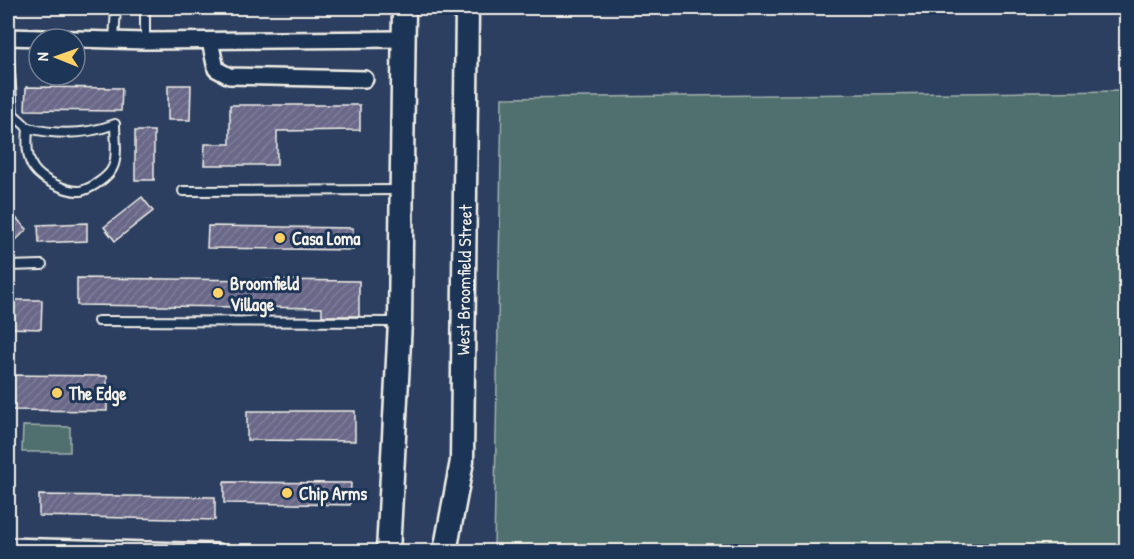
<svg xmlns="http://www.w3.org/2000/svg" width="1134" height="559" viewBox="0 0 1134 559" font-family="'Patrick Hand',sans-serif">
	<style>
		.green { fill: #506f6e; stroke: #a2b0ab; stroke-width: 1.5 }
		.building { fill: url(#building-hatch); stroke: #f4f1e8; stroke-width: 1.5 }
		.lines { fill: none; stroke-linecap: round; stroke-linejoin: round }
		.service-casing { stroke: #f4f1e8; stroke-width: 12 }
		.minor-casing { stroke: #f4f1e8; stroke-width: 20 }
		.secondary-casing { stroke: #f4f1e8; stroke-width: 27 }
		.service { stroke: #1d3557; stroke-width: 8 }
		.minor { stroke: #1d3557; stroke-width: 15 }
		.secondary { stroke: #1d3557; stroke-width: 22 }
		.poi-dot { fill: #ffd166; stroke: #1d3557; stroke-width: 2 }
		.labels { text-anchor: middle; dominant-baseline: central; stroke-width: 6; stroke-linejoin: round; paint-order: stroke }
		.poi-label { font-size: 18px; font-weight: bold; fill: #f4f1e8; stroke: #1d3557; text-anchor: start }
		.street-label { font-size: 18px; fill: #f4f1e8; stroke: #1d3557 }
	</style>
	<defs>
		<pattern id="building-hatch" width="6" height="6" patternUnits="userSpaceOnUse" patternTransform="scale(1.5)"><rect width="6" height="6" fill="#696788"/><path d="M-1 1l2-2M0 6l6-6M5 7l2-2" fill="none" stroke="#7f7d99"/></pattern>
	</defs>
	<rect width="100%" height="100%" fill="#2c3f61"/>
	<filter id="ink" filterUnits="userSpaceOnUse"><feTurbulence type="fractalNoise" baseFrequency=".0167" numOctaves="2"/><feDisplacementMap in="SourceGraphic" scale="12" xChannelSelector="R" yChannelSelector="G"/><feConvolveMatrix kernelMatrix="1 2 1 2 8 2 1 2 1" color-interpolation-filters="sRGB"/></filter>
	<g filter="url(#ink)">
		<g class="green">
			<polygon points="1126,91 1126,551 494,551 502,98"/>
			<polygon points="23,426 70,427 70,452 22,452"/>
		</g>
		<g class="building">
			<polygon points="168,85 191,85 190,120 168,120"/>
			<polygon points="26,87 122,88 121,111 25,110"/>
			<polygon points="230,105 360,105 360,130 277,131 277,165 204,165 205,144 230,144"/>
			<rect x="135" y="131" width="19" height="49"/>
			<polygon points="142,197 153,211 115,241 104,227"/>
			<polygon points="8,210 27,229 8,248"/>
			<polygon points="87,223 87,241 39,243 38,225"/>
			<polygon points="208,226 353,228 353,250 207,248"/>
			<polygon points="77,278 359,281 359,316 322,316 322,308 77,305"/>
			<polygon points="8,300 42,300 41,329 8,328"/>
			<polygon points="8,375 107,376 107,411 8,410"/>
			<polygon points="247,411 355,411 355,441 247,440"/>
			<polygon points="224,482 351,483 350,505 224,503"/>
			<polygon points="39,495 215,497 215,520 39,516"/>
		</g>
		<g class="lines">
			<defs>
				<g id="service">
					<polyline points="145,8 145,41"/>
					<polyline points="114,40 116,8"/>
					<polyline points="8,43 13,114 28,128"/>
					<path d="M115,124C115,137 118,156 113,167C109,177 91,189 80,191C67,192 42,180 34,169C26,158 27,141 28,128C57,135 86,135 115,124Z"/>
					<polyline points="183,191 400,190"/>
					<polyline points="8,266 42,265"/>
					<polyline points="98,321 398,322"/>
				</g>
				<g id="minor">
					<polyline points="8,37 145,41 403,39"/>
					<polyline points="210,41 216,69 229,76 365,79"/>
					<polyline points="8,546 218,552"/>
				</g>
				<g id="secondary">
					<polyline points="388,552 400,322 404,8"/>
					<polyline points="445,552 462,461 467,8"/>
				</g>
			</defs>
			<use href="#service" class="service-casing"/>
			<use href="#minor" class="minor-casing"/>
			<use href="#secondary" class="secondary-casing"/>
			<use href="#service" class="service"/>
			<use href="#minor" class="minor"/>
			<use href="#secondary" class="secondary"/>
		</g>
	</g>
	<g class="poi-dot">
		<circle cx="280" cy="238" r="6"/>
		<circle cx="218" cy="293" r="6"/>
		<circle cx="57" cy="393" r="6"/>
		<circle cx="287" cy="493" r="6"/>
	</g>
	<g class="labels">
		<g class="poi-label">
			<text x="292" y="238">Casa Loma</text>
			<text x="230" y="283">Broomfield<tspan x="230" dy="21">Village</tspan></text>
			<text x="69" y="393">The Edge</text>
			<text x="299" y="493">Chip Arms</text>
		</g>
		<g class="street-label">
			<text transform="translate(464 280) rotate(-89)">West Broomfield Street</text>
		</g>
	</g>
	<rect width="1134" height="559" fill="none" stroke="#1d3557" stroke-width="30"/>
	<rect x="15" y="15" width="1104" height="529" fill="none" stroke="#f4f1e8" stroke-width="2" filter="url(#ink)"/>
	<g transform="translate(57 57) rotate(271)"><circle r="28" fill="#1d3557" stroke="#738091" stroke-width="1.5"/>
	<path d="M0-4.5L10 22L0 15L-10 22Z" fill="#ffd166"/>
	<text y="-9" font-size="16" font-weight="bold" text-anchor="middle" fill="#f4f1e8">N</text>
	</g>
</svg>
